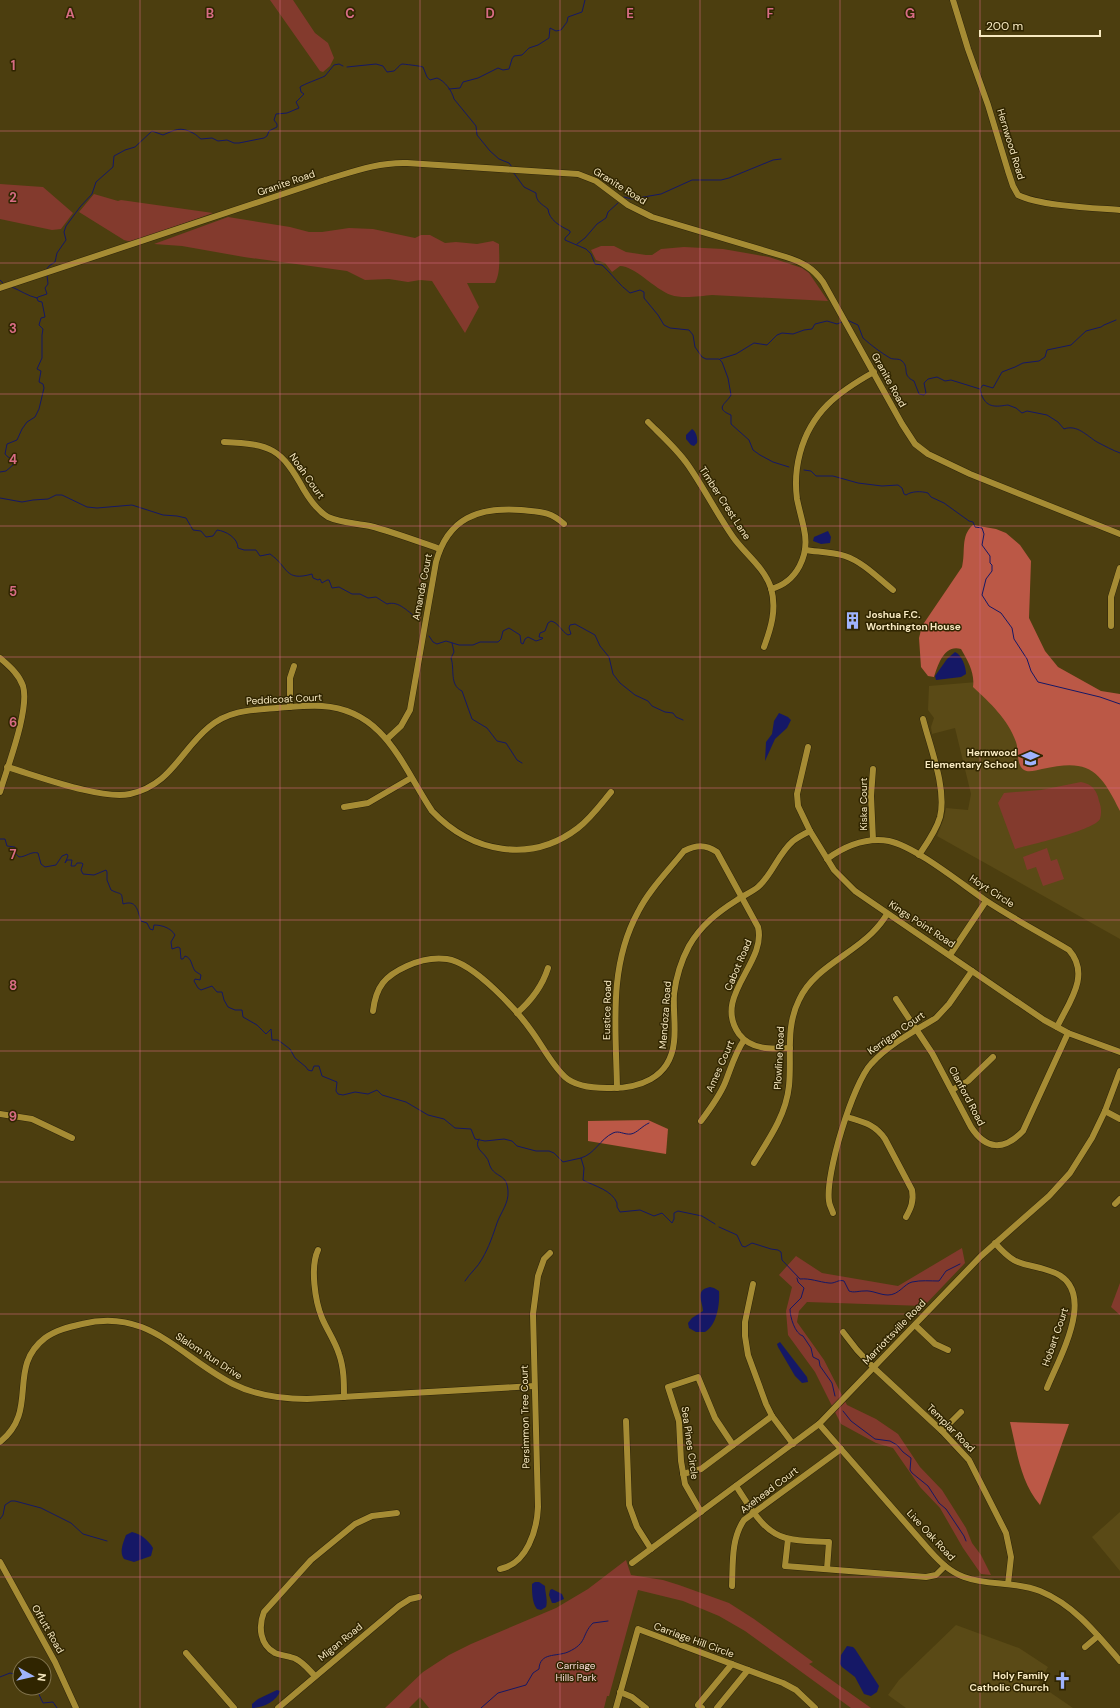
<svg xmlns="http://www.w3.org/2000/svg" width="1120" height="1708" viewBox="0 0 1120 1708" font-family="'DM Sans',sans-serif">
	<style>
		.built { fill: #5a4a16 }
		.green { fill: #833a2d }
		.forest { fill: #bb5846 }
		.water { fill: #151866 }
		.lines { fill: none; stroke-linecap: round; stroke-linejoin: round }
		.stream { stroke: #151866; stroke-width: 1 }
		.minor-casing { stroke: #2e250a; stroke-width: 7 }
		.minor { stroke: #a68c34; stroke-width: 6 }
		.grid { fill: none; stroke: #d76c84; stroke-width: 1; stroke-opacity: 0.55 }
		.labels { text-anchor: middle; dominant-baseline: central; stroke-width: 3; stroke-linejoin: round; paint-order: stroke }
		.street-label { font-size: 10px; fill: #f7e9c1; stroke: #302500 }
		.poi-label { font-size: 10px; font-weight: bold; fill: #f7e9c1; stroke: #302500; text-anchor: end }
		.park-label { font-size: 10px; fill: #f4d8d2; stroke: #302500 }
		.grid-label { font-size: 13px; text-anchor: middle; font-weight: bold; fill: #d76c84; stroke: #302500; stroke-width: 3; stroke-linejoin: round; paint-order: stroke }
	</style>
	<rect width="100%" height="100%" fill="#4c3e0f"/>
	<g class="built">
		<polygon points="977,682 1120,781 1120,939 937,836 944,818 946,808 968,810 971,794 955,728 932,734 931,727 934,718 928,710 929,686"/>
		<polygon points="1120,1512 1120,1571 1092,1537"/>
		<polygon points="956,1625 1019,1648 1048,1667 1038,1684 1073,1708 906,1708 888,1695 899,1680"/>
	</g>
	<g class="green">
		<polygon points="270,0 293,0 315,33 328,43 334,58 330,66 323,72 320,71"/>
		<polygon points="0,184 43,187 73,213 61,229 52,230 0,219"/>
		<polygon points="94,194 118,201 121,200 213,213 131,242 124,240 79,212"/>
		<path d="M228,217L290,227L309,232H322L349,228L373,229L415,238L421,235H430L445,243L456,242L477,244L493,241L499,244C499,256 501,272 495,283H467L479,307L465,333L432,281L420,280L408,282L389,279L365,280L347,271L244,257L182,246L154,244Z"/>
		<path d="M601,246H614L626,252L646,255H652L661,249L684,247L723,249L769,257L802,268L809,273L828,301L712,295C701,296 682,299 671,295C654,289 635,266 620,266L612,272L605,263L596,260L591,250Z"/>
		<path d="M1081,782C1092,784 1097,790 1099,801C1101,806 1102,813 1100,819C1095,830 1029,845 1015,849L998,803L1004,793L1041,790Z"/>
		<polygon points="1047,848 1051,861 1057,859 1064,879 1043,886 1036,867 1027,870 1023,857"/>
		<polygon points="962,1248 965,1263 924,1306 807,1302 799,1311 797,1322 824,1360 847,1405 876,1419 898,1434 920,1467 942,1490 966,1528 972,1543 981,1555 991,1575 981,1574 963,1548 940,1508 920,1487 893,1448 876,1443 841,1424 815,1372 788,1335 786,1311 792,1287 779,1275 796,1256 822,1273 898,1286"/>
		<polygon points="1120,1283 1120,1315 1111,1307"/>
		<polygon points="626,1560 631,1575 663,1580 679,1585 729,1603 754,1619 813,1662 809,1664 871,1708 851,1708 745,1631 719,1616 683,1601 638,1590 609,1696 607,1696 604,1708 429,1708 420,1697 409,1708 385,1708 423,1672 449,1655 471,1644 556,1608 588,1589"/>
	</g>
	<g class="forest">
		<path d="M973,525L996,529L1006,533L1020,545L1031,561L1029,618L1045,651L1058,667L1101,691L1120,694V811C1100,770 1089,758 1042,769C1036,770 1029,773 1024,770C1016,765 1019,750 1016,742C1008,719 990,703 973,687C975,673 968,661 961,649C944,644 938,665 934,677L928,676L921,667L919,638L922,626L962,567C966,552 960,536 973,525Z"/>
		<polygon points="648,1120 668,1129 666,1154 588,1141 588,1121"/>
		<path d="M1010,1422L1069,1424L1040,1505C1020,1481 1017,1451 1010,1422Z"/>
	</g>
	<g class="water">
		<path d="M692,429C696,431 698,439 697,443L694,446L691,445L686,439V435Z"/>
		<polygon points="828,531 831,537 830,543 821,544 813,541 814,537"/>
		<path d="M955,652C962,655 966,667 966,674L961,677L936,680L935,676L947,659Z"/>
		<polygon points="779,713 788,717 791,720 787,728 775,739 765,761 766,742 772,734 774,721"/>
		<path d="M710,1287L714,1288L719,1291C720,1304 717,1325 705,1332H696L689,1328L688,1323L692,1318L703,1311C703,1302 694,1290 710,1287Z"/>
		<polygon points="780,1342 807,1377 808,1382 802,1383 795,1376 778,1347 777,1344"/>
		<path d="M132,1532C141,1534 148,1540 153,1548L151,1556L134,1562L124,1559C119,1552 123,1543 126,1535Z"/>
		<path d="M535,1582H539L545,1586C545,1592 548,1601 546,1607L541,1610L537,1609C532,1603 532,1592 532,1584Z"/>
		<polygon points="552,1589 562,1594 564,1599 555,1603 552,1603 549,1595 550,1590"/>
		<polygon points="847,1646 853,1647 855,1649 879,1686 877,1692 871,1696 864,1694 855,1677 842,1667 840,1664 841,1655"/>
		<path d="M277,1690L280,1691C277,1701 263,1708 252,1708V1704L258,1699Z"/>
	</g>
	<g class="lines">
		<g class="stream">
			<path d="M347,67L376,64L383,66L387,72L394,71C397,69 399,65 402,64C403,64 421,66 423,67L427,77L430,80L437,78C445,81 452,91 454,99L472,121L476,126L477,135L490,151L499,159L509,163L512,167"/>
			<polyline points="449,89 460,88 463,82 478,78 498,68 503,70 509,69 512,59 514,56 522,55 529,48 538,45 549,38 550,28 556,31 561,30 567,22 568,17 582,12 585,0"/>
			<path d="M513,172L524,187L536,193C536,202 542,204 548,209C549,220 560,226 570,231V233L565,238V240L586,249L591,254L595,264L602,265C612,274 619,285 630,293L640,290L644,292V298L658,315L664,325L670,328L689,330L693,335L695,347L702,357L706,359H719L722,362L728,378L731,395C726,404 714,408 731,415V424L749,440L753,450L760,455L773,462L789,467"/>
			<polyline points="624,197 632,199 661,194 692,180 721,180 729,178 773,160 781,159"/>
			<polyline points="577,244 585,238 597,224 606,218 608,212 618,203"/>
			<path d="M46,270L49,266L55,262L57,253L66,240L64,232L66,226L80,207L92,194L96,182L113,167L114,156L125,150L135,147L152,131L163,135C175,130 180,126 193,133C197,135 198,137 201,139L212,138L218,141L227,140L234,143H239L264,138L267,136L269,131L277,127V124L274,120L276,114L287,113L299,108L296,102L304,94L301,92L300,87C304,84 319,79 325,76L334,65L339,64L343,66"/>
			<polyline points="0,280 3,283"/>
			<polyline points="37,298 38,297 47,294 45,288 48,284 47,275"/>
			<path d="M847,320L858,325L863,338C872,346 880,352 890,358C894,360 899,358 902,361C910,368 901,375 914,381L919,394L924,395L926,393L924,383L928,379L937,377L945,381L951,380L980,389C981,392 981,395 983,398C989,409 999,406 1008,405L1016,408L1022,413L1027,411L1047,415L1058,422L1064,429C1077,424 1087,436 1097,442C1105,446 1112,450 1120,453"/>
			<polyline points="720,359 736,354 754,343 767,345 777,335 782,333 793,334 804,330 812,329 815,324 827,321 837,324 842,322"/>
			<polyline points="980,389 983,385 993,388 1002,372 1015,367 1023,363 1039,361 1045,357 1047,350 1071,345 1086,331 1101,327 1104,325 1116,320"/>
			<path d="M804,470L811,471L816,476H833L858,483L882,486L898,485L902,488L904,494L906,495C912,491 921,491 928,493L931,497L944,503L969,521L973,522L975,527L982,528L984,534L982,545L990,556V563L992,565V571L986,579L982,595L989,606L1001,613L1012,628L1014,639L1027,659L1031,671L1038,682L1100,697L1120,704"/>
			<path d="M0,472L6,471L13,465V460L8,457L5,454L7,444L17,440L22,429L27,422L35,417L39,409L44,388L43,384L39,382L41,371L37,369L42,358V335L43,329L39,325L41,318L45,317L42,302L38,301L37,298C28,296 21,291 12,287"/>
			<path d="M0,498L22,502L33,500L48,499L56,495H62L87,507L97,508L132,505L163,515L177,516L186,518L193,530L201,531L206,537L213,536L217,530C226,531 238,538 238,548L244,550H256L260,556L270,554C289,567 284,582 312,574L313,578L318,580L320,579L322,583L327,580H329L332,588L339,587L352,594H360L368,598L376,597L387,604C399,600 409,613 418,619"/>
			<path d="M429,636L433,642L437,644L446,641L459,645H473L480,642H498L501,639L503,631L509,628L520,635L521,643L523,644L525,639L528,637L536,641L542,639L543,638L539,637L540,633L545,631L548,623L551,621C559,623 561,631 568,635L571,634L569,628L570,625L575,624L595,635L600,646L609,657L613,674L620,683L635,695L648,701L652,706L665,712L673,713L676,717L683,720"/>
			<path d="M452,643L454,652L451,658C455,669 449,685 462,691L472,719L487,728L497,741L506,743L517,760L522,763"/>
			<path d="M0,839H5L7,846L15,847V853L19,857C26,857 31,851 38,853L41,864L45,867L56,865L62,856L67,854L68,856L65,863L67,860H72L71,866H75L77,863H82L83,864L81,870L83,874L94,875L106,870L107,872V880L111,890C123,896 121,890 123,904C136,900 137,908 141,921L147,923L150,929L153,930L154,925C162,925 171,928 175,935L171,942L172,949L178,947L180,948L181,959H183L185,956C192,958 191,965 195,971L201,975L200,980L195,979L194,981L198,988L201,990L212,986L217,992H222L224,1000L228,1007L235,1010H242L243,1017L257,1025L266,1034L271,1029L272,1040H278L290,1049L295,1058L306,1067L308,1070L312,1071L314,1066H319L322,1076L337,1082L336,1091L338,1094L343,1095L355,1092L368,1094L377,1090L382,1095L406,1102L428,1115L444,1119L455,1128L471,1129L475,1139L485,1141L504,1139L512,1141L517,1146L536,1151H549L554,1153L563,1162L581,1158L584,1168L583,1180C594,1186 612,1190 617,1203V1207L620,1212L640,1210L654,1216L662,1213L672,1223L674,1219V1213L678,1211L702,1216L715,1224"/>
			<path d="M581,1158C595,1154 600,1139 613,1133C619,1130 624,1135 631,1134C637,1133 642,1126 649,1123"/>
			<path d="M719,1227L737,1235L742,1246L745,1247L752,1243L771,1249L778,1250L781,1252L782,1260L800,1279C810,1278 819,1282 829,1283C835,1284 838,1279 844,1281L849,1291C854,1293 858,1291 864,1291C872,1290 880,1295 888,1295C899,1295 904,1284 912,1282C921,1280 930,1281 939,1281L946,1271L960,1264"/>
			<path d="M797,1278L798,1282L804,1288L801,1298L790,1309C790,1317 795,1334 803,1336L811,1348L813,1357L819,1360L820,1366L832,1383L835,1396"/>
			<path d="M465,1281C470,1273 478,1267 482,1259C489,1247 493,1235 497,1223C501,1212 509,1203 508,1191C507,1174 497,1178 491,1168C489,1165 489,1160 486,1157C482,1151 474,1148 479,1139"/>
			<polyline points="843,1411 851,1421 875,1439 890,1441 897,1445 903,1452 911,1458 910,1470 912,1473 928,1486 939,1503 946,1509 964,1536 966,1541"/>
			<polyline points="0,1519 3,1515 5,1505 11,1501 15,1501 41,1508 71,1523 83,1534 107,1541"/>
			<polyline points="0,1677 10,1673 20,1675"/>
			<polyline points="36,1688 43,1703 53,1702 57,1708"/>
			<path d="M481,1708L498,1693L526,1685L533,1673L539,1669C540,1652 556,1657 568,1652C588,1643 581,1635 593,1623L608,1621"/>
		</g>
		<defs>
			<g id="minor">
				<path d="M953,0L968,49L988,105L1008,171L1013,186L1018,195C1040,206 1094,208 1120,210"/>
				<path d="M0,288L325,180C352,172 378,162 407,163L578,174L596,181L628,205L652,217L786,257C802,262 813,268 823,282L902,424L915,444L928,454L970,474L1120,534"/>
				<path d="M648,422C662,436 677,449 688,465C704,488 717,514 733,537C745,554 764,567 771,588C777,609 771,628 764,647"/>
				<path d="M224,442C271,444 281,448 304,490C310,500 318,511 328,517C341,523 356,523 370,526C393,532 417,541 440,549"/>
				<path d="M805,550C818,552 832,552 845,556C863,562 878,578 893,590"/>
				<path d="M771,589C797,582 810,555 804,529C802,519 799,509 797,499C795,484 796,468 800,453C811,412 838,392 874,372"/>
				<polyline points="1111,626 1111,597 1120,568"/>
				<path d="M0,658C9,666 19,674 23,686C30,709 7,768 0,792"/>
				<polyline points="290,707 290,678 294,666"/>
				<path d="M387,739L401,726L410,710L436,562C448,518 478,507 521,510C540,512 550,511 564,524"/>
				<polyline points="808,747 797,794 798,806 810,831 834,870 855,891 871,902 1044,1020 1068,1033 1120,1052"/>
				<path d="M7,767C38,776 101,800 130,794C171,785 180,751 209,727C229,710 252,710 277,708C292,707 307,705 322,706C385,710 402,766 432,811C472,853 531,864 578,828C591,818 601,804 611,792"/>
				<polyline points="344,807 368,803 411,778"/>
				<polyline points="873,840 871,796 873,769"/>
				<path d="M919,855C927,843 936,831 940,817C947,789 930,747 923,719"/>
				<path d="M827,859C845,846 865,837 889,841C916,847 960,883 985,900C1012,918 1041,933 1069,950C1091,975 1069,1002 1057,1027"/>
				<polyline points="950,955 986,901"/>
				<path d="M896,999L932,1053L971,1127C986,1150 1004,1151 1023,1131L1068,1033"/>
				<path d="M373,1011C376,986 385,976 407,966C420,960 432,957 447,959C474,963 517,1010 533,1033C543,1047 552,1065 565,1077C575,1086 594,1088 607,1088C638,1089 670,1079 674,1042C676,1026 673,1010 674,994C676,978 681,961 689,946C701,925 718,912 737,900C744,895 752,892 758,887C772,875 778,854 793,841C798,837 804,834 810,831"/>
				<path d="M517,1013C532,1000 542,987 548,968"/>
				<path d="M617,1088C616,1028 608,967 638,912C649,890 668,871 684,851C696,845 705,844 717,852L758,927C767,963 712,996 739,1034C751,1050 771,1049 790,1048"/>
				<polyline points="952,1090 968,1081 993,1057"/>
				<polyline points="1105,1111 1120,1119"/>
				<polyline points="0,1114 32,1119 72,1138"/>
				<path d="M847,1117C863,1122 875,1124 885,1139L912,1190C914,1201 911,1208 906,1217"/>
				<path d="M701,1121C710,1109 719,1097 725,1083C731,1068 735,1053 744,1040"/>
				<path d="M754,1163C769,1139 786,1115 789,1086C792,1057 785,1028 799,1000C813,969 849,956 872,933C878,927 883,921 887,914"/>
				<polyline points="1115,1204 1120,1199"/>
				<path d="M833,1213C832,1209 829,1205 829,1201C825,1175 853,1083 871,1064C888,1045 914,1031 936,1018L949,1004L972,971"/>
				<path d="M995,1243C1018,1269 1021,1261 1050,1271C1101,1287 1059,1358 1047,1388"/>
				<path d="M318,1250C310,1267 315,1301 322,1318C327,1330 335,1341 339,1354C344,1368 344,1383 344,1397"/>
				<polyline points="753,1284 745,1322 745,1336 748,1355 766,1404 772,1416 793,1444"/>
				<polyline points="915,1325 935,1344 948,1350"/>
				<polyline points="843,1332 857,1350 874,1368 942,1431 969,1460 1006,1533 1011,1557 1008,1584"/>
				<polyline points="626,1421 629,1505 637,1527 651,1549"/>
				<path d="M819,1424L930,1551C940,1562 950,1572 964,1577C988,1586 1015,1581 1040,1591C1074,1605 1096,1633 1120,1661"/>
				<polyline points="942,1431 961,1412"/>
				<path d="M0,1442C40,1410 6,1368 45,1338C56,1330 69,1327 82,1324C148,1307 180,1357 233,1384C257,1396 281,1399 307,1399L534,1386"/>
				<polyline points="683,1474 701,1469 772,1416"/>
				<path d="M736,1486C749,1505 762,1532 786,1538C800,1542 815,1541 829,1542L827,1569"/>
				<polyline points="701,1512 685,1484 681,1461 679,1421 668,1387 698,1377 715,1418 733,1445"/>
				<polyline points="788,1539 785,1566 926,1577 936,1575 945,1566"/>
				<polyline points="0,1562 55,1662 76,1708"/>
				<polyline points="632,1563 819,1424 981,1256 1049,1196 1070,1173 1092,1138 1105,1111 1120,1071"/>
				<path d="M500,1569C527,1564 537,1530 538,1507L533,1314L538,1276L544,1259L550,1253"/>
				<path d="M732,1586C733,1563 731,1539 744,1520L841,1449"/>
				<polyline points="1085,1647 1098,1636"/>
				<polyline points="186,1653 234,1708"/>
				<path d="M315,1676C309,1670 304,1663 296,1659C290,1656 282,1656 275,1653C260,1645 258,1627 264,1612L311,1560L355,1524L372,1516L397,1513"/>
				<polyline points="620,1692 632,1697 646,1708"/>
				<polyline points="278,1708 399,1606 410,1599 419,1597"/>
				<polyline points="616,1708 638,1629 783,1683 796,1690 815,1708"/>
				<polyline points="702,1708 698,1705 732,1664"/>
				<polyline points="717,1708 748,1670"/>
			</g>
		</defs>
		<use href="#minor" class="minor-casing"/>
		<use href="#minor" class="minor"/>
	</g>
	<path class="grid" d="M140,0V1708M280,0V1708M420,0V1708M560,0V1708M700,0V1708M840,0V1708M980,0V1708M0,131H1120M0,263H1120M0,394H1120M0,526H1120M0,657H1120M0,788H1120M0,920H1120M0,1051H1120M0,1182H1120M0,1314H1120M0,1445H1120M0,1577H1120"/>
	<defs>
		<symbol id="building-bare" viewBox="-9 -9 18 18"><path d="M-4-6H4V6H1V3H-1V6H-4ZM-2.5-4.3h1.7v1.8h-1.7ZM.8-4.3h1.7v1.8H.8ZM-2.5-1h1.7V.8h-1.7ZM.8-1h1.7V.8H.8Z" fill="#9fb3fd" stroke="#302500" stroke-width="2.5" paint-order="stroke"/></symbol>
		<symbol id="school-bare" viewBox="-9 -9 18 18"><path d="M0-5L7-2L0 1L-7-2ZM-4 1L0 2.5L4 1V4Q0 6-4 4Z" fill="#9fb3fd" stroke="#302500" stroke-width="2.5" paint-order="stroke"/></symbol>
		<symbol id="church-bare" viewBox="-9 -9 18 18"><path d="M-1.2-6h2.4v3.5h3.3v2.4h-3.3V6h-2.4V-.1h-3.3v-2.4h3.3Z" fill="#9fb3fd" stroke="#302500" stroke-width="2.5" paint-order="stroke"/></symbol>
	</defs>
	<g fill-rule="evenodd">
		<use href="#building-bare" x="840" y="608" width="25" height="25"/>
		<use href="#school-bare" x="1018" y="746" width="25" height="25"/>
		<use href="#church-bare" x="1050" y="1668" width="25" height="25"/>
	</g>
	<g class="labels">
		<g class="street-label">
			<text transform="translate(1011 144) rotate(73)">Hernwood Road</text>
			<text transform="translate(286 183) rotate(-19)">Granite Road</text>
			<text transform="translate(620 186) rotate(32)">Granite Road</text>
			<text transform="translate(889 380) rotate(61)">Granite Road</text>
			<text transform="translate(307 476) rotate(55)">Noah Court</text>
			<text transform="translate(725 503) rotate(57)">Timber Crest Lane</text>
			<text transform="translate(422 587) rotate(-79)">Amanda Court</text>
			<text transform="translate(284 699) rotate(-3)">Peddicoat Court</text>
			<text transform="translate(863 804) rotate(-90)">Kiska Court</text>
			<text transform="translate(992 891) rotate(33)">Hoyt Circle</text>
			<text transform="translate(922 924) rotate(33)">Kings Point Road</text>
			<text transform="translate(738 965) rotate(-67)">Cabot Road</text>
			<text transform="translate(607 1010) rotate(-89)">Eustice Road</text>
			<text transform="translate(665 1015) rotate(-86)">Mendoza Road</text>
			<text transform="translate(896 1033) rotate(-35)">Kerrigan Court</text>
			<text transform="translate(779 1058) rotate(-87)">Plowline Road</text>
			<text transform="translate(720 1066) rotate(-66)">Ames Court</text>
			<text transform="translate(967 1096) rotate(62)">Clanford Road</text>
			<text transform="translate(894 1332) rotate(-46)">Marriottsville Road</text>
			<text transform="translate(1055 1337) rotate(-71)">Hobart Court</text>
			<text transform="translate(209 1356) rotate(33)">Slalom Run Drive</text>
			<text transform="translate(525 1417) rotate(-91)">Persimmon Tree Court</text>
			<text transform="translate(951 1428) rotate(45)">Templar Road</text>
			<text transform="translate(690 1443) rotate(82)">Sea Pines Circle</text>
			<text transform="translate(769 1490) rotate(-37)">Axehead Court</text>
			<text transform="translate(931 1535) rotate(47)">Live Oak Road</text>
			<text transform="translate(48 1629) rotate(60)">Offutt Road</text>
			<text transform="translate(694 1640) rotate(20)">Carriage Hill Circle</text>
			<text transform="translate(340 1642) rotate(-39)">Migan Road</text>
		</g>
		<g class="poi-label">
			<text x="866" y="614" text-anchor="start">Joshua F.C.<tspan x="866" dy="12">Worthington House</tspan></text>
			<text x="1017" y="752">Hernwood<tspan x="1017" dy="12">Elementary School</tspan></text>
			<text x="1049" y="1675">Holy Family<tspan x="1049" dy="12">Catholic Church</tspan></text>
		</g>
		<g class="park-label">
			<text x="576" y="1665">Carriage<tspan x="576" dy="12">Hills Park</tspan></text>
		</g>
	</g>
	<g class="grid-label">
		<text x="70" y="18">A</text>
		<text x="210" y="18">B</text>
		<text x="350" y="18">C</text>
		<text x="490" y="18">D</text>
		<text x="630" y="18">E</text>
		<text x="770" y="18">F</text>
		<text x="910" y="18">G</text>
		<text x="13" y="70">1</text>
		<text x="13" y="202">2</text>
		<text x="13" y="333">3</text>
		<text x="13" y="464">4</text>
		<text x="13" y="596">5</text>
		<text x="13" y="727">6</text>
		<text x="13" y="859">7</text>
		<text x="13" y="990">8</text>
		<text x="13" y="1121">9</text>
	</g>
	<g transform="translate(32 1676) rotate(98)"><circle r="19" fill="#302500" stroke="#80734d"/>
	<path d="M0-3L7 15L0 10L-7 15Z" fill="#9fb3fd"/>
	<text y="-6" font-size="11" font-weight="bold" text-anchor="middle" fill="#f7e9c1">N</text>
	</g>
	<path d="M980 30v6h120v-6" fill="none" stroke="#f7e9c1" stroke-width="2"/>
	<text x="986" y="30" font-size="12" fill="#f7e9c1" stroke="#302500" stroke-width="3" paint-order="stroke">200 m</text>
</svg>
